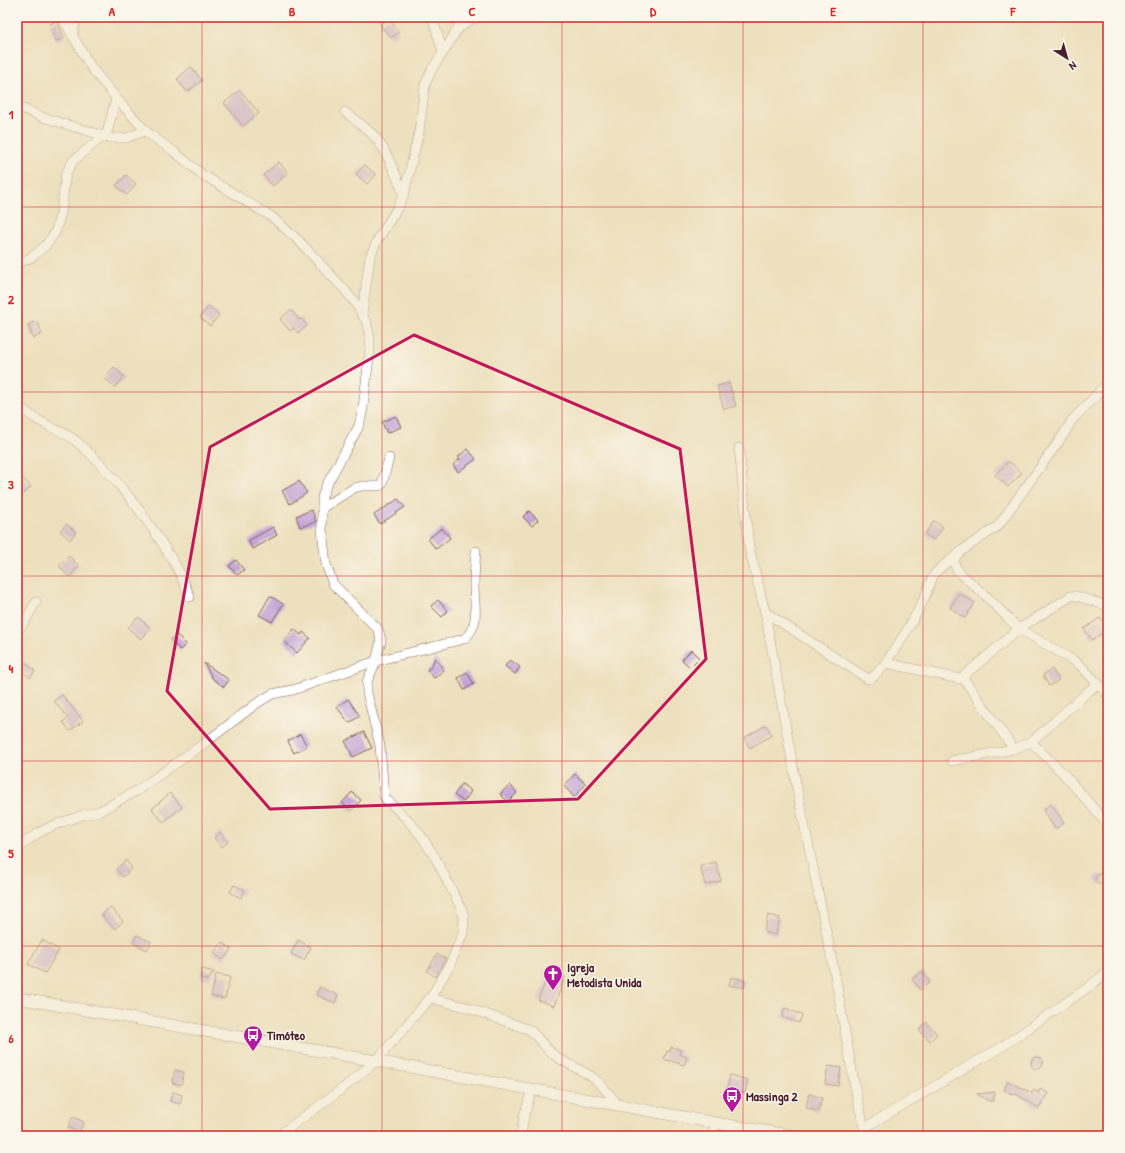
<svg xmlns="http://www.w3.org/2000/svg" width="1125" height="1153" viewBox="0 0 1125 1153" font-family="'Patrick Hand',sans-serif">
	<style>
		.building { fill: #c3a4d5 }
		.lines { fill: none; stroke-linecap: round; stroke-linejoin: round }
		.minor-casing { stroke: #83635e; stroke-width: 10 }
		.tertiary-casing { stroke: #83635e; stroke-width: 12 }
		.minor { stroke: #fff; stroke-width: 9 }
		.tertiary { stroke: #fff; stroke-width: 11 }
		.marked { fill: none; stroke: #c2185b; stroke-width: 3; stroke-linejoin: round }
		.grid { fill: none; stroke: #d62828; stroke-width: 1; stroke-opacity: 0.55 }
		.labels { text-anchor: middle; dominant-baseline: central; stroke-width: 3; stroke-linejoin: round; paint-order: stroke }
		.poi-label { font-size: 13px; font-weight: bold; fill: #4a1f2b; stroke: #fbf7ec; text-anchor: start }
		.neatline { fill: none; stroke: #d62828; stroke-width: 1.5 }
		.grid-label { font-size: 13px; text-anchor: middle; font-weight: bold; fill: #d62828 }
	</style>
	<rect width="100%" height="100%" fill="#fbf7ec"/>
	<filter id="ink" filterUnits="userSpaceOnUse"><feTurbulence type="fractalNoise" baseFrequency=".025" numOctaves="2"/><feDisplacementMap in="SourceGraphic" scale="8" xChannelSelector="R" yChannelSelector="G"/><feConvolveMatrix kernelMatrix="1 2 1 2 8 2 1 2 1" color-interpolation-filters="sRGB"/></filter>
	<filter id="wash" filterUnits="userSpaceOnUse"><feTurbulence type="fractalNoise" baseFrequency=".012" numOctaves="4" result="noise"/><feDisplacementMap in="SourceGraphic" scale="16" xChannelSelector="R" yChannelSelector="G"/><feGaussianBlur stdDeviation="0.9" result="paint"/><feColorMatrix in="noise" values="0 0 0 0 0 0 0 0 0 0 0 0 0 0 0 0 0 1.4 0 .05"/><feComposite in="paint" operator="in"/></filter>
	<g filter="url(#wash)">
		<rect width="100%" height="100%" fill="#ede0be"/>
		<g id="blocks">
			<g class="building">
				<polygon points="388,18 399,32 391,38 380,25"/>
				<polygon points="57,21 64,38 56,41 50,24"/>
				<polygon points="191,67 202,80 187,92 177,79"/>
				<polygon points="240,90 259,113 243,126 224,103"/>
				<polygon points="279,162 288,173 273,186 263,175"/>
				<polygon points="365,165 376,175 367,184 356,174"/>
				<polygon points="126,175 136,184 127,195 116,186"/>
				<polygon points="209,306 219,315 210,326 200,317"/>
				<polygon points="291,310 299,320 301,318 307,326 298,333 294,328 290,331 280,319"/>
				<polygon points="37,321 42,334 33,338 28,325"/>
				<polygon points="114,367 124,377 115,387 104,378"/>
				<polygon points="729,383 736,406 724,409 717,386"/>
				<polygon points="396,416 401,427 387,433 382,422"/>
				<polygon points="468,449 476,459 458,472 453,465 460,459 458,457"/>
				<polygon points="1009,461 1022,473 1008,487 995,475"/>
				<polygon points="17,472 31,487 24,493 17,486"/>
				<polygon points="299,481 307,493 290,504 282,491"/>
				<polygon points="398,499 405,507 380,524 374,515"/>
				<polygon points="312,510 316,522 300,527 296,516"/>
				<polygon points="529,511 538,520 532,526 523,517"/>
				<polygon points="934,521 943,527 934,540 925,534"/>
				<polygon points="66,524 76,532 70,540 60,531"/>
				<polygon points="273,527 277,535 253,549 248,541"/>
				<polygon points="442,528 450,538 436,549 428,539"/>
				<polygon points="69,556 79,566 69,577 59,566"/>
				<polygon points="236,560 244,570 237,575 229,566"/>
				<polygon points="959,593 975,603 965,618 950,608"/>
				<polygon points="270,596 283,604 272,622 259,615"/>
				<polygon points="438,600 448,611 442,617 431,606"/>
				<polygon points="138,617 151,629 141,639 128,628"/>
				<polygon points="1100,618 1108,629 1092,640 1084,629"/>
				<polygon points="294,629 301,635 303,632 310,638 297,653 284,641"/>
				<polygon points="176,634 186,644 180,650 170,640"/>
				<polygon points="691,650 699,658 690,667 682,660"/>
				<polygon points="17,656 35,671 30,678 17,666"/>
				<polygon points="435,658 444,670 434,678 427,670 431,667"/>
				<polygon points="510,660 520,667 515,674 505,666"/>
				<polygon points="204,663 229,680 224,687 213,679"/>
				<polygon points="1052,669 1059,680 1049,686 1043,675"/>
				<polygon points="467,672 474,684 464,690 458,678"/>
				<polygon points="62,695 83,721 70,731 63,722 68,718 54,701"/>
				<polygon points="348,699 360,716 349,723 337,707"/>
				<polygon points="766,725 772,735 750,748 744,738"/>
				<polygon points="364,732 372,748 353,757 345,741"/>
				<polygon points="300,734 307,746 294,753 288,741"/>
				<polygon points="575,774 586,784 574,797 564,786"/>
				<polygon points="462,784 471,791 464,802 454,795"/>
				<polygon points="510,785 517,793 508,802 500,794"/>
				<polygon points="352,792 361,800 351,811 342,803"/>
				<polygon points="170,793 182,807 163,822 152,809"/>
				<polygon points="1051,804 1064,823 1055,829 1043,810"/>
				<polygon points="220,832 228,842 222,847 214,838"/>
				<polygon points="126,860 132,868 123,877 116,869"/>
				<polygon points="716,862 721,881 705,885 700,866"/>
				<circle cx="1100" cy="879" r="5"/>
				<polygon points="234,885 245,890 241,898 230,892"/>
				<polygon points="110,907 123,921 115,929 102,915"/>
				<polygon points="768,915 780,918 776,935 764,932"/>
				<polygon points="137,935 151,942 147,950 133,943"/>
				<polygon points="42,940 59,950 45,973 28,964"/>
				<polygon points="298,940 311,947 304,960 291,954"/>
				<polygon points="222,942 231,949 223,960 214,953"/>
				<polygon points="437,954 446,959 436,977 427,971"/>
				<polygon points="202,969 214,972 208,980 200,978"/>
				<polygon points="550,971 565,977 554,1006 538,1000"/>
				<polygon points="922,971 930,982 920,990 912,979"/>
				<polygon points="216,974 230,977 225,999 211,996"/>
				<polygon points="731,977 745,980 744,988 729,985"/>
				<polygon points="320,987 338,995 335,1003 316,995"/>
				<polygon points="785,1008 802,1015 799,1023 782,1017"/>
				<polygon points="926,1022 937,1034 930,1041 919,1030"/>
				<polygon points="671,1047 681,1050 679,1054 687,1057 684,1065 664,1059 667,1051 670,1052"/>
				<circle cx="1037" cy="1063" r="6"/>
				<polygon points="828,1066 841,1068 838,1086 825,1084"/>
				<polygon points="175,1070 184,1072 181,1085 172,1083"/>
				<polygon points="730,1075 748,1080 745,1093 727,1089"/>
				<polygon points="1008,1081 1032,1093 1034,1090 1038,1093 1040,1089 1048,1093 1039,1108 1016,1094 1015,1095 1004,1090"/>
				<polygon points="173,1092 182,1095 180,1104 170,1101"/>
				<polygon points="995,1092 993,1101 989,1101 977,1094"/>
				<polygon points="809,1094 822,1098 818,1111 806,1108"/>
				<polygon points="73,1117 84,1122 79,1132 68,1127"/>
			</g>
		</g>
	</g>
	<g filter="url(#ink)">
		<use href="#blocks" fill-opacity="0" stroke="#83635e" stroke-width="1"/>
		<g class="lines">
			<defs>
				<g id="minor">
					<polyline points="62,17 92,69 123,106 148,133 173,151 203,175 272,217 299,241 343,288 356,304 366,321 370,337 370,349 363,408 359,426 326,486 322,497 322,530 326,564 333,584 378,629 380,636 381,641 376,661 367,682 367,693 380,746 384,796 387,800 407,819 422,837 436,859 462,910 464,918 463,933 449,967 430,998 376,1061 342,1089 278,1136"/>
					<polyline points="432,17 443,52"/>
					<polyline points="457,30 474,17"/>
					<polyline points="72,35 76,21 78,17"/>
					<polyline points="17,106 42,117 111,138 126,138 145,131"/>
					<path d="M345,112C355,120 367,128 376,138C389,154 395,175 404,194"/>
					<polyline points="17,264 32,257 45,246 55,233 61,213 66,173 73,161 107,133 116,98"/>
					<polyline points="362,314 370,257 377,241 398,207 404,194 419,132 425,85 432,69 448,45 457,30 462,17"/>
					<polyline points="1108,383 1072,420 1064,434 998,526 960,552 955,557 954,562 956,568 960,573 988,598 1019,629 1073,660 1082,667 1108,695"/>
					<path d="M17,403C25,413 37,420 49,426C58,431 68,434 76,441C113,472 148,519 173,561C180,572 185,585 190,597"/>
					<polyline points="739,448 749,547 765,612 798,794 835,975 855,1088 866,1136"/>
					<polyline points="322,508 354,488 362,486 380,486 382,484 389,458"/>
					<path d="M765,612L868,679H870C884,671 914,619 922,603C927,594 929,583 934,575C939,567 948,562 955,557"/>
					<polyline points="17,632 25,621 36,602"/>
					<polyline points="886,663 960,679 1019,629 1071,596 1076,596 1108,606"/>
					<polyline points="963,678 1014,749"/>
					<polyline points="1031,742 1062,772 1108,825"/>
					<polyline points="952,761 1014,749 1031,742 1098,683"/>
					<path d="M17,848L38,833L52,826L83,815L100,811L138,790L206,742L256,704L272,694L293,690L376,661L464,639C481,625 474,605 474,586C474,574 475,562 476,551"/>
					<path d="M430,998L466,1007L530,1030C539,1038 544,1047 554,1055C566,1064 580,1069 592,1077C602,1084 610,1095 617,1104"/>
					<polyline points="864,1128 1003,1046 1090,986 1108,971"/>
					<polyline points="521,1136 524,1116 532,1089"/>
					<polyline points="712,1136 716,1123"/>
				</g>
				<polyline id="tertiary" points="17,998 376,1061 716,1123 795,1136"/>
			</defs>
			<use href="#minor" class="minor-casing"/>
			<use href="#tertiary" class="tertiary-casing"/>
			<use href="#minor" class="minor"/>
			<use href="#tertiary" class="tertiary"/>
		</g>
	</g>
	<path d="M0 0H1125V1153H0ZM414,335L680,449L706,659L578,799L270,809L167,691L210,447Z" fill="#ede0be" fill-opacity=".55" fill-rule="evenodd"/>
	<path class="marked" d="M414,335L680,449L706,659L578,799L270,809L167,691L210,447Z"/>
	<path class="grid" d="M202,17V1136M382,17V1136M562,17V1136M743,17V1136M923,17V1136M17,207H1108M17,392H1108M17,576H1108M17,761H1108M17,946H1108"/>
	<defs>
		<symbol id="church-pin" viewBox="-11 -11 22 30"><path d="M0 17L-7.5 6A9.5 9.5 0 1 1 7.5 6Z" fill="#b5179e" stroke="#fbf7ec"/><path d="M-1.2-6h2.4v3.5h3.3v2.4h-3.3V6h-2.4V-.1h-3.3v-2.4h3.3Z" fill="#fff"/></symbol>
		<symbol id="bus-pin" viewBox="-11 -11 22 30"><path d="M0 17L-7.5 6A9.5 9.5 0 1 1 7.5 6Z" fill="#b5179e" stroke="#fbf7ec"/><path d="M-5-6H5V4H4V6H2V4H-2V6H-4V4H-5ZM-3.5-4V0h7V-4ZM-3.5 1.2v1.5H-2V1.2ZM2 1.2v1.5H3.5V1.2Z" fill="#fff"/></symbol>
	</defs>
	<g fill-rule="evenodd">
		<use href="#church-pin" x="542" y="963" width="22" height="30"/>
		<use href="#bus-pin" x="242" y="1024" width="22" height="30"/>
		<use href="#bus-pin" x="721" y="1085" width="22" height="30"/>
	</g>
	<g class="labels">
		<g class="poi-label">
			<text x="567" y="967">Igreja<tspan x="567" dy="15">Metodista Unida</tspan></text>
			<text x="267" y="1035">Timóteo</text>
			<text x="746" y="1096">Massinga 2</text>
		</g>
	</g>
	<rect width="1125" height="1153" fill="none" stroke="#fbf7ec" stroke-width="44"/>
	<g transform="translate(1067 58) rotate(143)" stroke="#fbf7ec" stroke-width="3" paint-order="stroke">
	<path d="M0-3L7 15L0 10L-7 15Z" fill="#4a1f2b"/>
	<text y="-6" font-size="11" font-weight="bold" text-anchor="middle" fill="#4a1f2b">N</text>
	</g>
	<rect x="22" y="22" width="1081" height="1109" class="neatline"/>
	<g class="grid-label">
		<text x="112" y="16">A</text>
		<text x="292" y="16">B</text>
		<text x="472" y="16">C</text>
		<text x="653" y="16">D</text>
		<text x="833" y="16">E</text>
		<text x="1013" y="16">F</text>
		<text x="11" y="119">1</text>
		<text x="11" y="304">2</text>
		<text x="11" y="489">3</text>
		<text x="11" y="673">4</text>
		<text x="11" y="858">5</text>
		<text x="11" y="1043">6</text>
	</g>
</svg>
